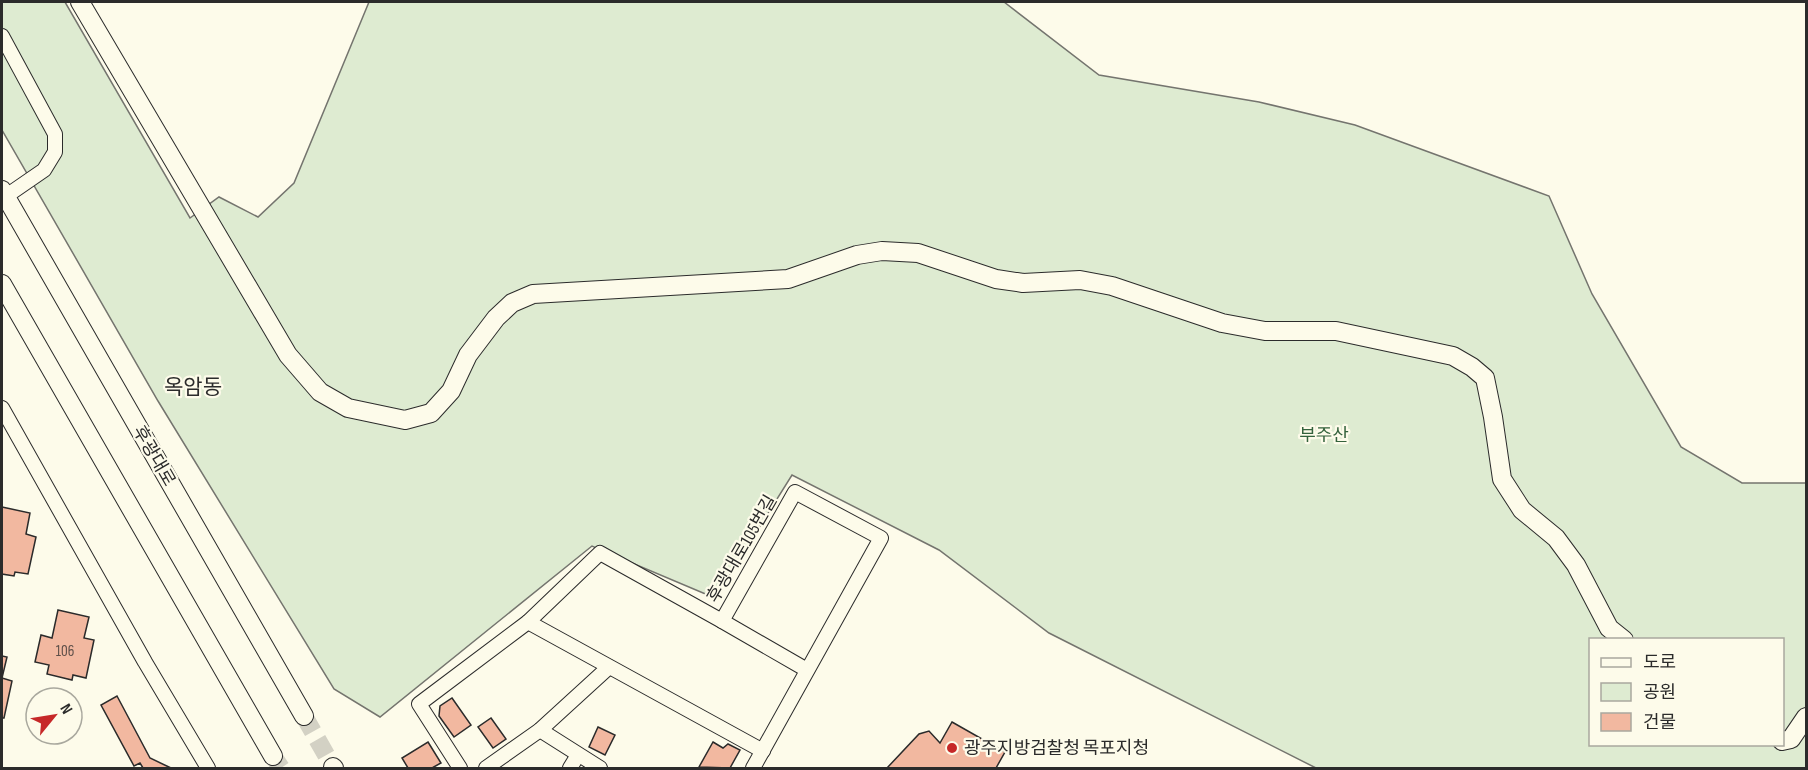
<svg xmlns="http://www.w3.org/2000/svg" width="1808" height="770" viewBox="0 0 1808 770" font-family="'Sofia Sans Condensed','Noto Sans KR',sans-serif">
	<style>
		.green { fill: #deebd1; stroke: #74746e; stroke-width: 1.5; fill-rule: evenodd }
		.building { fill: #f2b8a0; stroke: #2b2b2b; stroke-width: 1.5 }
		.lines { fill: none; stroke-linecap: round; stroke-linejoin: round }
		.secondary-tunnel { stroke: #d3d1c4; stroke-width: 18; stroke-dasharray: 18 9; stroke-linecap: butt }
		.street-casing { stroke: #2b2b2b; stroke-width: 16 }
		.secondary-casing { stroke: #2b2b2b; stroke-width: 20 }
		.street { stroke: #fdfbea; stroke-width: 14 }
		.secondary { stroke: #fdfbea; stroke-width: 18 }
		.poi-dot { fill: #c62828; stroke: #fdfbea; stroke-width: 2 }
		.labels { text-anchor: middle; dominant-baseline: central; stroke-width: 4.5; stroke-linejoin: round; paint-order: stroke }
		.number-label { font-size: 15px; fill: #5d4e48 }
		.park-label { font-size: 18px; fill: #34623c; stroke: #fdfbea }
		.street-label { font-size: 18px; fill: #2b2b2b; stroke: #fdfbea }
		.poi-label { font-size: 18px; fill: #2b2b2b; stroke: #fdfbea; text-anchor: start }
		.quarter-label { font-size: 21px; fill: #2b2b2b; stroke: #fdfbea }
	</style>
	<rect width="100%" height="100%" fill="#fdfbea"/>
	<path class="green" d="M2,2H65L190,218L219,197L258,217L294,183L369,2H1004L1099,75L1259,102L1355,125L1549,196L1592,294L1681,447L1742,483H1806V768H1316L1049,633L939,550L792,475L715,598L592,546L380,717L334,689L158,401L2,130ZM1590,640H1782V744H1590Z"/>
	<g class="building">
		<polygon points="2,507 30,513 26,534 36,537 28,574 15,572 14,576 2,574"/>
		<polygon points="58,610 89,617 84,638 94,640 86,678 73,675 72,680 47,674 49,665 35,662 41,635 52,638"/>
		<polygon points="2,656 7,657 2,678 12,681 4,718 2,718"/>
		<polygon points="117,696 150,758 171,768 143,768 140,763 134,766 101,705"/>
		<polygon points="452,698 471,725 454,737 439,716 440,706"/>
		<polygon points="491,718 506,739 493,748 478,727"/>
		<polygon points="952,722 1005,752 996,768 887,768 919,734 929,731 940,743"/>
		<polygon points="598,727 615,735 605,755 589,747"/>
		<polygon points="428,742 441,763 432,768 408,768 402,758"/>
		<polygon points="713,742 723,748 728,744 740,750 730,768 699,767"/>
	</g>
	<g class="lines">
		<g class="secondary-tunnel">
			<polyline points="304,716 333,767"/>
			<polyline points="273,756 281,768"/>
		</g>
		<defs>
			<g id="street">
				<polyline points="2,36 55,134 55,152 44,170 2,199"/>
				<polyline points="2,408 145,662 208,768"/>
				<polyline points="722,621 807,670"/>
				<polyline points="528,622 763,751"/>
				<polyline points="540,730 600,768"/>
				<polyline points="460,768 419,704 528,622 600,553 722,621 795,492 881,538 753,768"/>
				<polyline points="486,768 540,730 609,667"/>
				<polyline points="570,768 578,755"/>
			</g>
			<g id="secondary">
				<polyline points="80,2 288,355 320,392 348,408 405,420 431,413 451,391 468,355 496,318 512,303 533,294 788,279 857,255 882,251 918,253 996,279 1023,283 1080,280 1112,286 1222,323 1265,331 1336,331 1453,356 1472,367 1485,378 1493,417 1502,479 1522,510 1556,538 1576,565 1609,628 1624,640"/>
				<polyline points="2,190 304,716"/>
				<polyline points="2,284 273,756"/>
				<polyline points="1782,741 1791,739 1806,717"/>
				<polyline points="333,767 334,768"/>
			</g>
		</defs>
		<use href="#street" class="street-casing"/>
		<use href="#secondary" class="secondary-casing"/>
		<use href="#street" class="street"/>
		<use href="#secondary" class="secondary"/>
	</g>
	<circle class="poi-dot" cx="952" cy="748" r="6"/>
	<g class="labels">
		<g class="number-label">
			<text x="65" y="651">106</text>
		</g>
		<g class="park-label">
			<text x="1324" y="435">부주산</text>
		</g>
		<g class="street-label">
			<text transform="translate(154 456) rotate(60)">후광대로</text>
			<text transform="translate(742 549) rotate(-60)">후광대로105번길</text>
		</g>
		<g class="poi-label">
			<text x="964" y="748">광주지방검찰청 목포지청</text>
		</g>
		<g class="quarter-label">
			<text x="193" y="387">옥암동</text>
		</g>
	</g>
	<rect width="1808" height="770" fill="none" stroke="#2b2b2b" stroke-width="6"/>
	<rect x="1589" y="638" width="195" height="108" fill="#fdfbea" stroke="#a9a89e" stroke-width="1.5"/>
	<rect x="1601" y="658" width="30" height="9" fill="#fdfbea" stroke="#a9a89e" stroke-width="1.5"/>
	<text x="1643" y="668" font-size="18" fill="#2b2b2b">도로</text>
	<rect x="1601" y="683" width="30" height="18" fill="#deebd1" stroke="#a9a89e" stroke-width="1.5"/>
	<text x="1643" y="698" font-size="18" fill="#2b2b2b">공원</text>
	<rect x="1601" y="713" width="30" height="18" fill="#f2b8a0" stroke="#a9a89e" stroke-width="1.5"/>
	<text x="1643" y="728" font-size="18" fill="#2b2b2b">건물</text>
	<g transform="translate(54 716) rotate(60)"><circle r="28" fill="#fdfbea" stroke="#a9a89e" stroke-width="1.5"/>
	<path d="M0-4.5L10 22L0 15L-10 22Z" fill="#c62828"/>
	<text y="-9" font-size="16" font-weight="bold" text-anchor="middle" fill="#2b2b2b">N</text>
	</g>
</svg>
